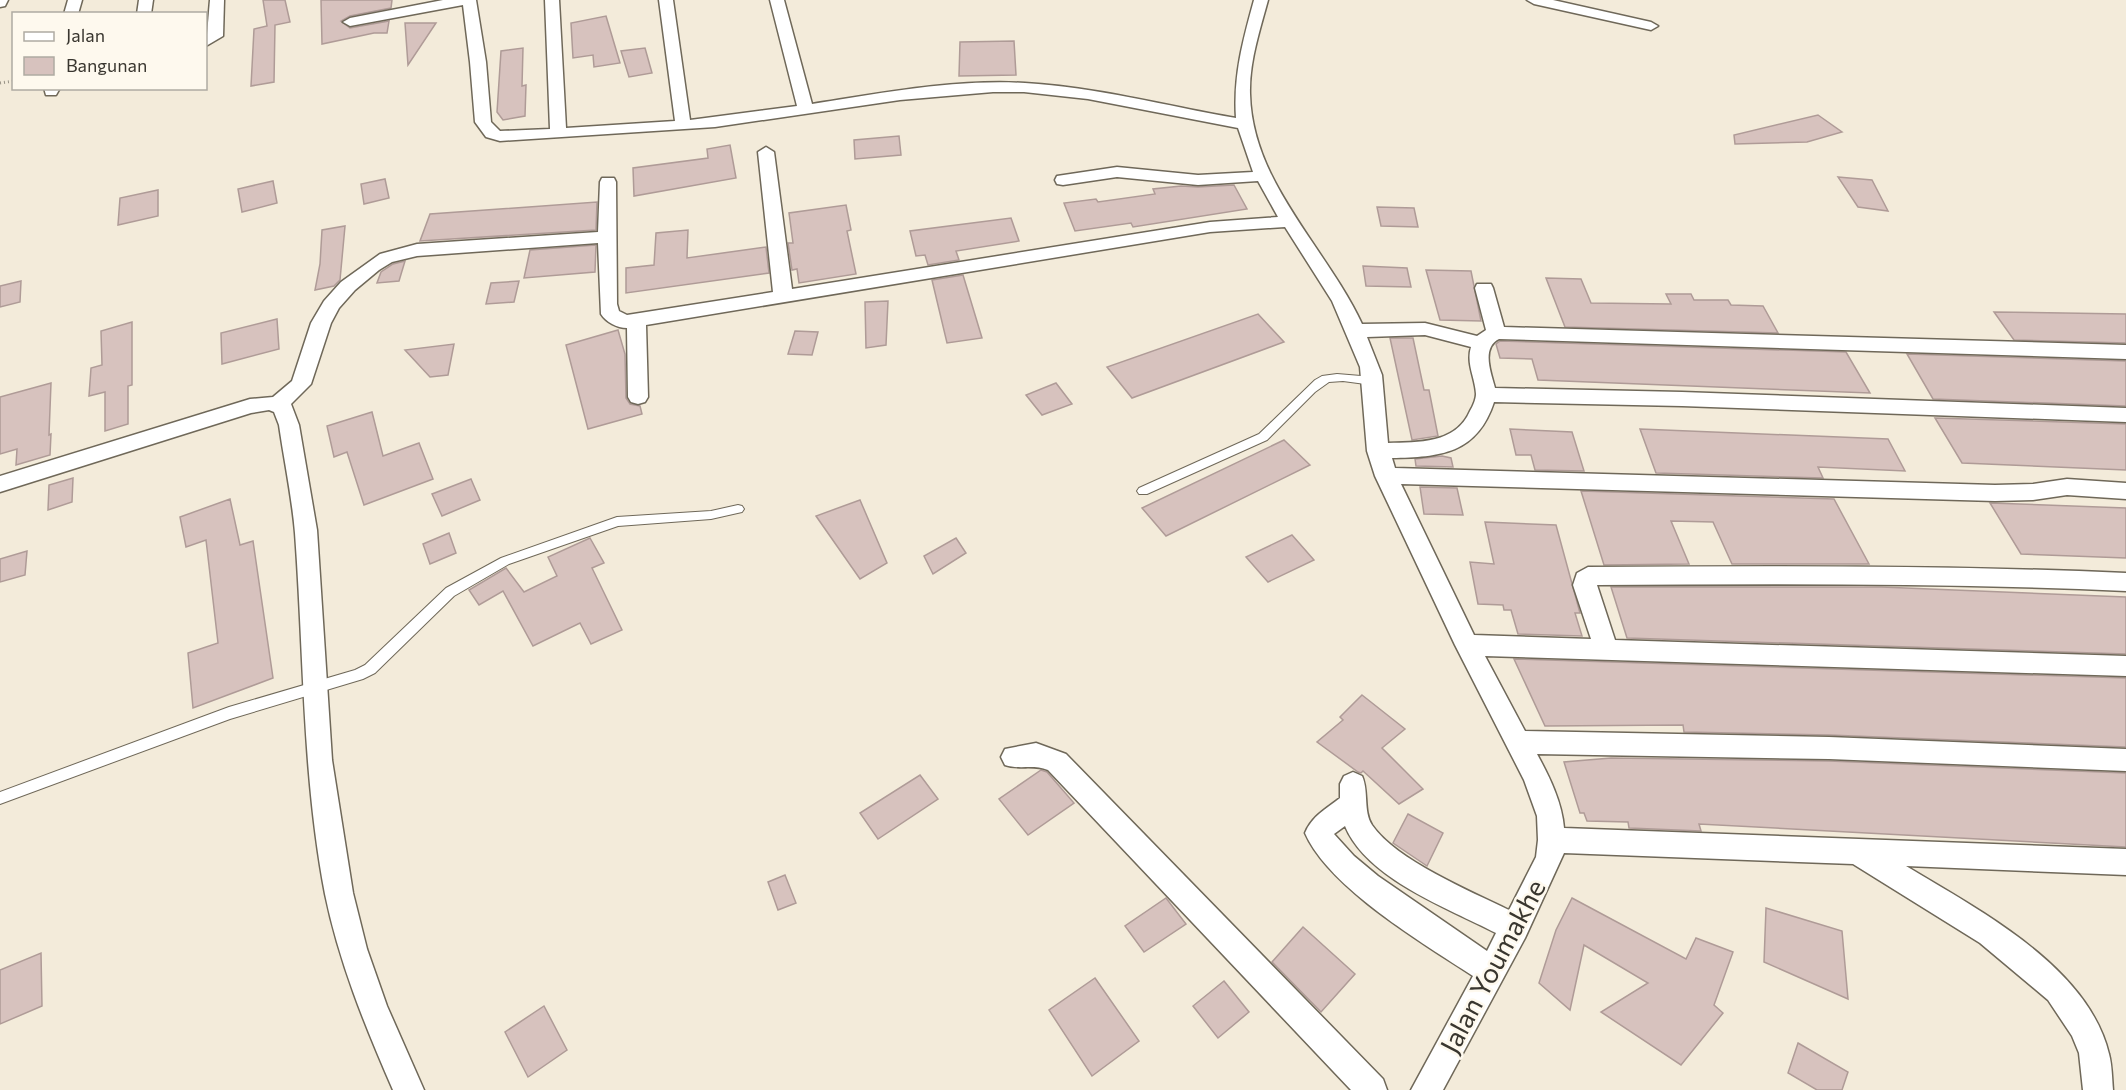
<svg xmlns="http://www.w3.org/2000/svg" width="2126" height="1090" viewBox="0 0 2126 1090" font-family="Commissioner,sans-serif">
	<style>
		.building { fill: #d7c2be; stroke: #af9b97; stroke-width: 1.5 }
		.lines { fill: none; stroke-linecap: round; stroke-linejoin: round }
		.lane-casing { stroke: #6f6859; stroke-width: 2 }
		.street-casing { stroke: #6f6859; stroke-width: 3 }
		.path { stroke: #989386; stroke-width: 3; stroke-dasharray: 1 3; stroke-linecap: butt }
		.lane { fill: #fff; fill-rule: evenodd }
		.street { fill: #fff; fill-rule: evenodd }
		.labels { text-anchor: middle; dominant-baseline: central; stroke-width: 5; stroke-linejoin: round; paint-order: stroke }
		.near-street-label { font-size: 27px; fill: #39362f; stroke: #fef9ee }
	</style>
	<rect width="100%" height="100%" fill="#f3ebda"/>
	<g class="building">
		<polygon points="263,0 285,0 290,22 275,25 274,82 251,86 254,29 267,26"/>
		<polygon points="321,0 392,0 391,8 350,16 341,21 350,28 389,21 387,33 374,33 322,44"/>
		<polygon points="606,16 620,63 594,67 593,55 573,58 571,23"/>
		<polygon points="405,23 436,23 408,65"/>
		<polygon points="1014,41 1016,75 959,76 960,42"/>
		<polygon points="523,48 522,86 526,85 525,116 503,120 497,112 501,51"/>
		<polygon points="645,48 652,73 629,77 621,51"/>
		<polygon points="1818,115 1842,132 1807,142 1735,144 1734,135"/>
		<polygon points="899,136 901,155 855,159 854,140"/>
		<polygon points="730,145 736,178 634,196 633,168 708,158 707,149"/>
		<polygon points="1838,177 1872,180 1888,211 1858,207"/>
		<polygon points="385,179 389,198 364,204 361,184"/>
		<polygon points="273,181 277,203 242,212 238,189"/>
		<polygon points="1234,185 1247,209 1133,227 1131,223 1075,231 1064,203 1096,199 1098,202 1155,194 1153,189 1181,186 1198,187"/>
		<polygon points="158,190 158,216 118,225 120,198"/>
		<polygon points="597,202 596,230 420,241 430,214"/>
		<polygon points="846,205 851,230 847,231 856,274 799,283 797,269 792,270 788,243 793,243 789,213"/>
		<polygon points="1377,207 1414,208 1418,227 1381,226"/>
		<polygon points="1011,218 1019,241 956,251 959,260 928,265 925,255 916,256 910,231"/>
		<polygon points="345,226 340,280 334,286 315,290 320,264 322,230"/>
		<polygon points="688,230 687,258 766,247 769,273 626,293 626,268 654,265 656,233"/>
		<polygon points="596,245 595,272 524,278 530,250"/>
		<polygon points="405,261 399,281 377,283 381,272 393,264"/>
		<polygon points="1363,266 1407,268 1411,287 1366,286"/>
		<polygon points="1426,270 1471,271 1481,321 1440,320"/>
		<polygon points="963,275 982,338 947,343 932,280"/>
		<polygon points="1546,278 1581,279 1591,303 1671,304 1666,294 1691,294 1694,300 1728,300 1731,305 1763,306 1778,333 1565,327"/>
		<polygon points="21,281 20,302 0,307 0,286"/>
		<polygon points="519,281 514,302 486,304 491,283"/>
		<polygon points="888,301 886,345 866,348 865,302"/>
		<polygon points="1994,312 2126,314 2126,343 2014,340"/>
		<polygon points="1258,314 1284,342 1132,398 1107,367"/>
		<polygon points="277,319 279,349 222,364 221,333"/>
		<polygon points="132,322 132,385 128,386 128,424 105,431 105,392 89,396 91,368 102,365 101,331"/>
		<polygon points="618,330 625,354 626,398 630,404 640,406 642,414 588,429 566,345"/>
		<polygon points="795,331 818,332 812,355 788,354"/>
		<polygon points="1390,338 1413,338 1424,390 1429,390 1438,436 1412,440"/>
		<polygon points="1500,341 1846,352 1870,393 1538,380 1532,359 1500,358 1496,344"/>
		<polygon points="454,344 448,375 430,377 405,350"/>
		<polygon points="1907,354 2126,361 2126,406 1933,399"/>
		<polygon points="51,383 49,435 51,434 50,455 16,465 17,449 0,454 0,397"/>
		<polygon points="1056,383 1072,404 1042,415 1026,395"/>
		<polygon points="372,412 383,456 419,443 433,479 364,505 347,452 334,457 327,426"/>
		<polygon points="1935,418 2126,424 2126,470 1962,463"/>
		<polygon points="1510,429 1572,432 1584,471 1535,470 1531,455 1516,455"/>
		<polygon points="1640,429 1888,439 1905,471 1818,467 1823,478 1656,473"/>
		<polygon points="1284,440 1310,465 1166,536 1142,508"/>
		<polygon points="1442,456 1451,458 1453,467 1416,466 1415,459"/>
		<polygon points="73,478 72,502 48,510 49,485"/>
		<polygon points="471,479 480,500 442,516 432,494"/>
		<polygon points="1420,487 1457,488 1463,515 1424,514"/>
		<polygon points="1581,491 1834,499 1869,564 1732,564 1713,522 1671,521 1689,564 1604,565"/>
		<polygon points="230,499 240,545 253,541 273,678 193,708 188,653 218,643 206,540 186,547 180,517"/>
		<polygon points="860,500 887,563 860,579 816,516"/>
		<polygon points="1990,503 2126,508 2126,558 2021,554"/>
		<polygon points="1485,522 1556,525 1580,613 1575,613 1582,636 1518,634 1511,610 1504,610 1503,605 1478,604 1470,562 1494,564"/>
		<polygon points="449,533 456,553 430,564 423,544"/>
		<polygon points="1292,535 1314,560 1268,582 1246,557"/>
		<polygon points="590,538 604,563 592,568 622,630 591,644 580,623 533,646 503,591 479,605 469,590 506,568 524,592 557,576 548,557"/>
		<polygon points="956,538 966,553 933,574 924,556"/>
		<polygon points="27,551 25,575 0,582 0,559"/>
		<polygon points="1611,587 1881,587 2126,597 2126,654 1627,638"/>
		<polygon points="1514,659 2126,678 2126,747 1829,735 1684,732 1683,725 1545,726"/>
		<polygon points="1362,695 1405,729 1382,748 1423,789 1399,804 1363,771 1361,773 1358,772 1317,742 1343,720 1340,717"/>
		<polygon points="1611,758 1829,761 2126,773 2126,847 1699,824 1701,831 1629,828 1628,822 1587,821 1584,813 1580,813 1564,762"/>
		<polygon points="1041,770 1047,772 1074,803 1028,835 999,799"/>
		<polygon points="920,775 938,799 878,839 860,813"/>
		<polygon points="1408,814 1443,833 1427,866 1393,843"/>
		<polygon points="785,875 796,903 778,910 768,882"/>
		<polygon points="1166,898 1186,924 1144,952 1125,926"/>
		<polygon points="1572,898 1686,959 1696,938 1733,952 1714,1005 1723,1013 1681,1065 1601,1012 1648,983 1584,945 1570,1010 1539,983 1556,930"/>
		<polygon points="1766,908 1842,931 1848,999 1764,962"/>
		<polygon points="1303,927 1355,974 1321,1012 1272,962"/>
		<polygon points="41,953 42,1006 0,1024 0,970"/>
		<polygon points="1095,978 1139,1041 1092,1076 1049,1010"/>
		<polygon points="1224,981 1249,1012 1218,1038 1193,1006"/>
		<polygon points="544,1006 567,1050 528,1077 505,1032"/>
		<polygon points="1798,1043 1848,1072 1842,1090 1817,1090 1788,1073"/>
	</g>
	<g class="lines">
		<defs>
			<g id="lane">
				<polygon points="1337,374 1373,377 1378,381 1373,385 1343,381 1329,382 1315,392 1267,440 1147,494 1139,494 1137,491 1139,488 1259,434 1315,380 1322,376"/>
				<polygon points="738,505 742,506 744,509 742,512 711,519 618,526 509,564 454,596 375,673 363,679 230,719 0,804 0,792 229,707 355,670 365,665 446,588 501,558 617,517 711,511"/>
			</g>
			<g id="street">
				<polygon points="0,0 8,0 5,6 0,7"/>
				<polygon points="68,0 82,0 78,14 64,14"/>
				<polygon points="139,0 153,0 151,14 137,14"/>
				<polygon points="210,0 224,0 223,36 206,46"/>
				<path d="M443,0H476L486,62L491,122L500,131L550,129L545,0H559L566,128L675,121L659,0H673L690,120L797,106L770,0H784L812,104C882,93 954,79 1025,83C1096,87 1166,106 1236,118C1233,76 1243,40 1254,0H1268C1260,30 1249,62 1250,94C1252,183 1326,247 1362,324L1425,323L1477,336L1486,330L1475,288L1477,284H1491L1493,288L1504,327L2126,345V359L1499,339C1481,348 1491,373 1495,388L1682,392L2126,408V422L1682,406L1494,402C1477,454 1440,457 1392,458L1395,468L1995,485L2033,484L2067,479L2126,483V499L2067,495L2033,500L1995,501L1401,484L1474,635L1591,639L1573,585L1577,573L1588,567C1767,566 1947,565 2126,573V591C1950,583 1773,584 1597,585L1615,640L2126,656V676L1485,656L1525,731L1829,737L2126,749V771L1829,759L1537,754C1549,776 1562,802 1564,828L2126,849V875L1906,866C1977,909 2088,966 2109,1054C2112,1065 2112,1078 2113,1090H2083L2079,1053L2072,1036L2048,1000L1980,943L1853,864L1564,853L1525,938L1443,1090H1411L1473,976C1423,943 1329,888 1305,833C1312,816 1326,809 1340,798V784L1344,776L1353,772L1362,776C1369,791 1363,811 1372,825C1396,860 1470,891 1509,910L1536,857L1538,840L1537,816L1524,780L1455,645L1375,476L1367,451L1360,367L1332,301L1285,227L1210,232L646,325L648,397L645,402L638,404L631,402L628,397L627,328C617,328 606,322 601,314L598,243L417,256L392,262L379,270L355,290L339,308L331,323L311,384L291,404L299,425L317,530L332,760L353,893L367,949L387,1006L424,1090H393C365,1026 339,962 325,894C302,774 304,653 295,533C292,497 284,460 279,425L274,412L269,410L251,413L0,492V476L250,399L273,397L292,381L311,323L324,301L341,282L380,254L417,244L598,232L600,182L602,178H614L616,182L617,304L619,311L627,315L773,292L758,152L766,147L774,152L792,289L1210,222L1278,217L1258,181L1198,185L1117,177L1063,185L1057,184L1055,180L1057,176L1117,167L1198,175L1253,172L1238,128L1088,99L1024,92H993L900,100L715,127L500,141L486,137L475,122L470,62L463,5L350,26L343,22L350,18ZM1425,335L1471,347C1466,364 1475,377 1476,394C1476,399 1473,406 1470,411C1456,444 1418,442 1388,443L1382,375L1367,337ZM1345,826C1367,879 1448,908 1496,933L1487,951L1378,876L1354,856L1334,834Z"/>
				<polygon points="1527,0 1553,0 1651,22 1658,26 1651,30 1534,4"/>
				<polygon points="44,88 60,88 56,95 46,95"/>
				<path d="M1036,743L1066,754L1383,1079L1387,1090H1351L1048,770C1033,764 1020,770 1005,765L1001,757L1005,749Z"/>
			</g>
		</defs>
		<use href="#lane" class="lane-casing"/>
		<use href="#street" class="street-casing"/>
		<polyline class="path" points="0,83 14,81"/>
		<use href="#lane" class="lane"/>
		<use href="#street" class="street"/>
	</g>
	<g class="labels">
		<g class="near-street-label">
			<text transform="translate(1492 966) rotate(-62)">Jalan Youmakhe</text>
		</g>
	</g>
	<rect x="12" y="12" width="195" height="78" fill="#fef9ee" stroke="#afaba2" stroke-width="1.5"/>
	<rect x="24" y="32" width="30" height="9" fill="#ffffff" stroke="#afaba2" stroke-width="1.5"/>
	<text x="66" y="42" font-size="18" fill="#39362f">Jalan</text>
	<rect x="24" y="57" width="30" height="18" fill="#d7c2be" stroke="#afaba2" stroke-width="1.5"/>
	<text x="66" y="72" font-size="18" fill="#39362f">Bangunan</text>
</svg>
